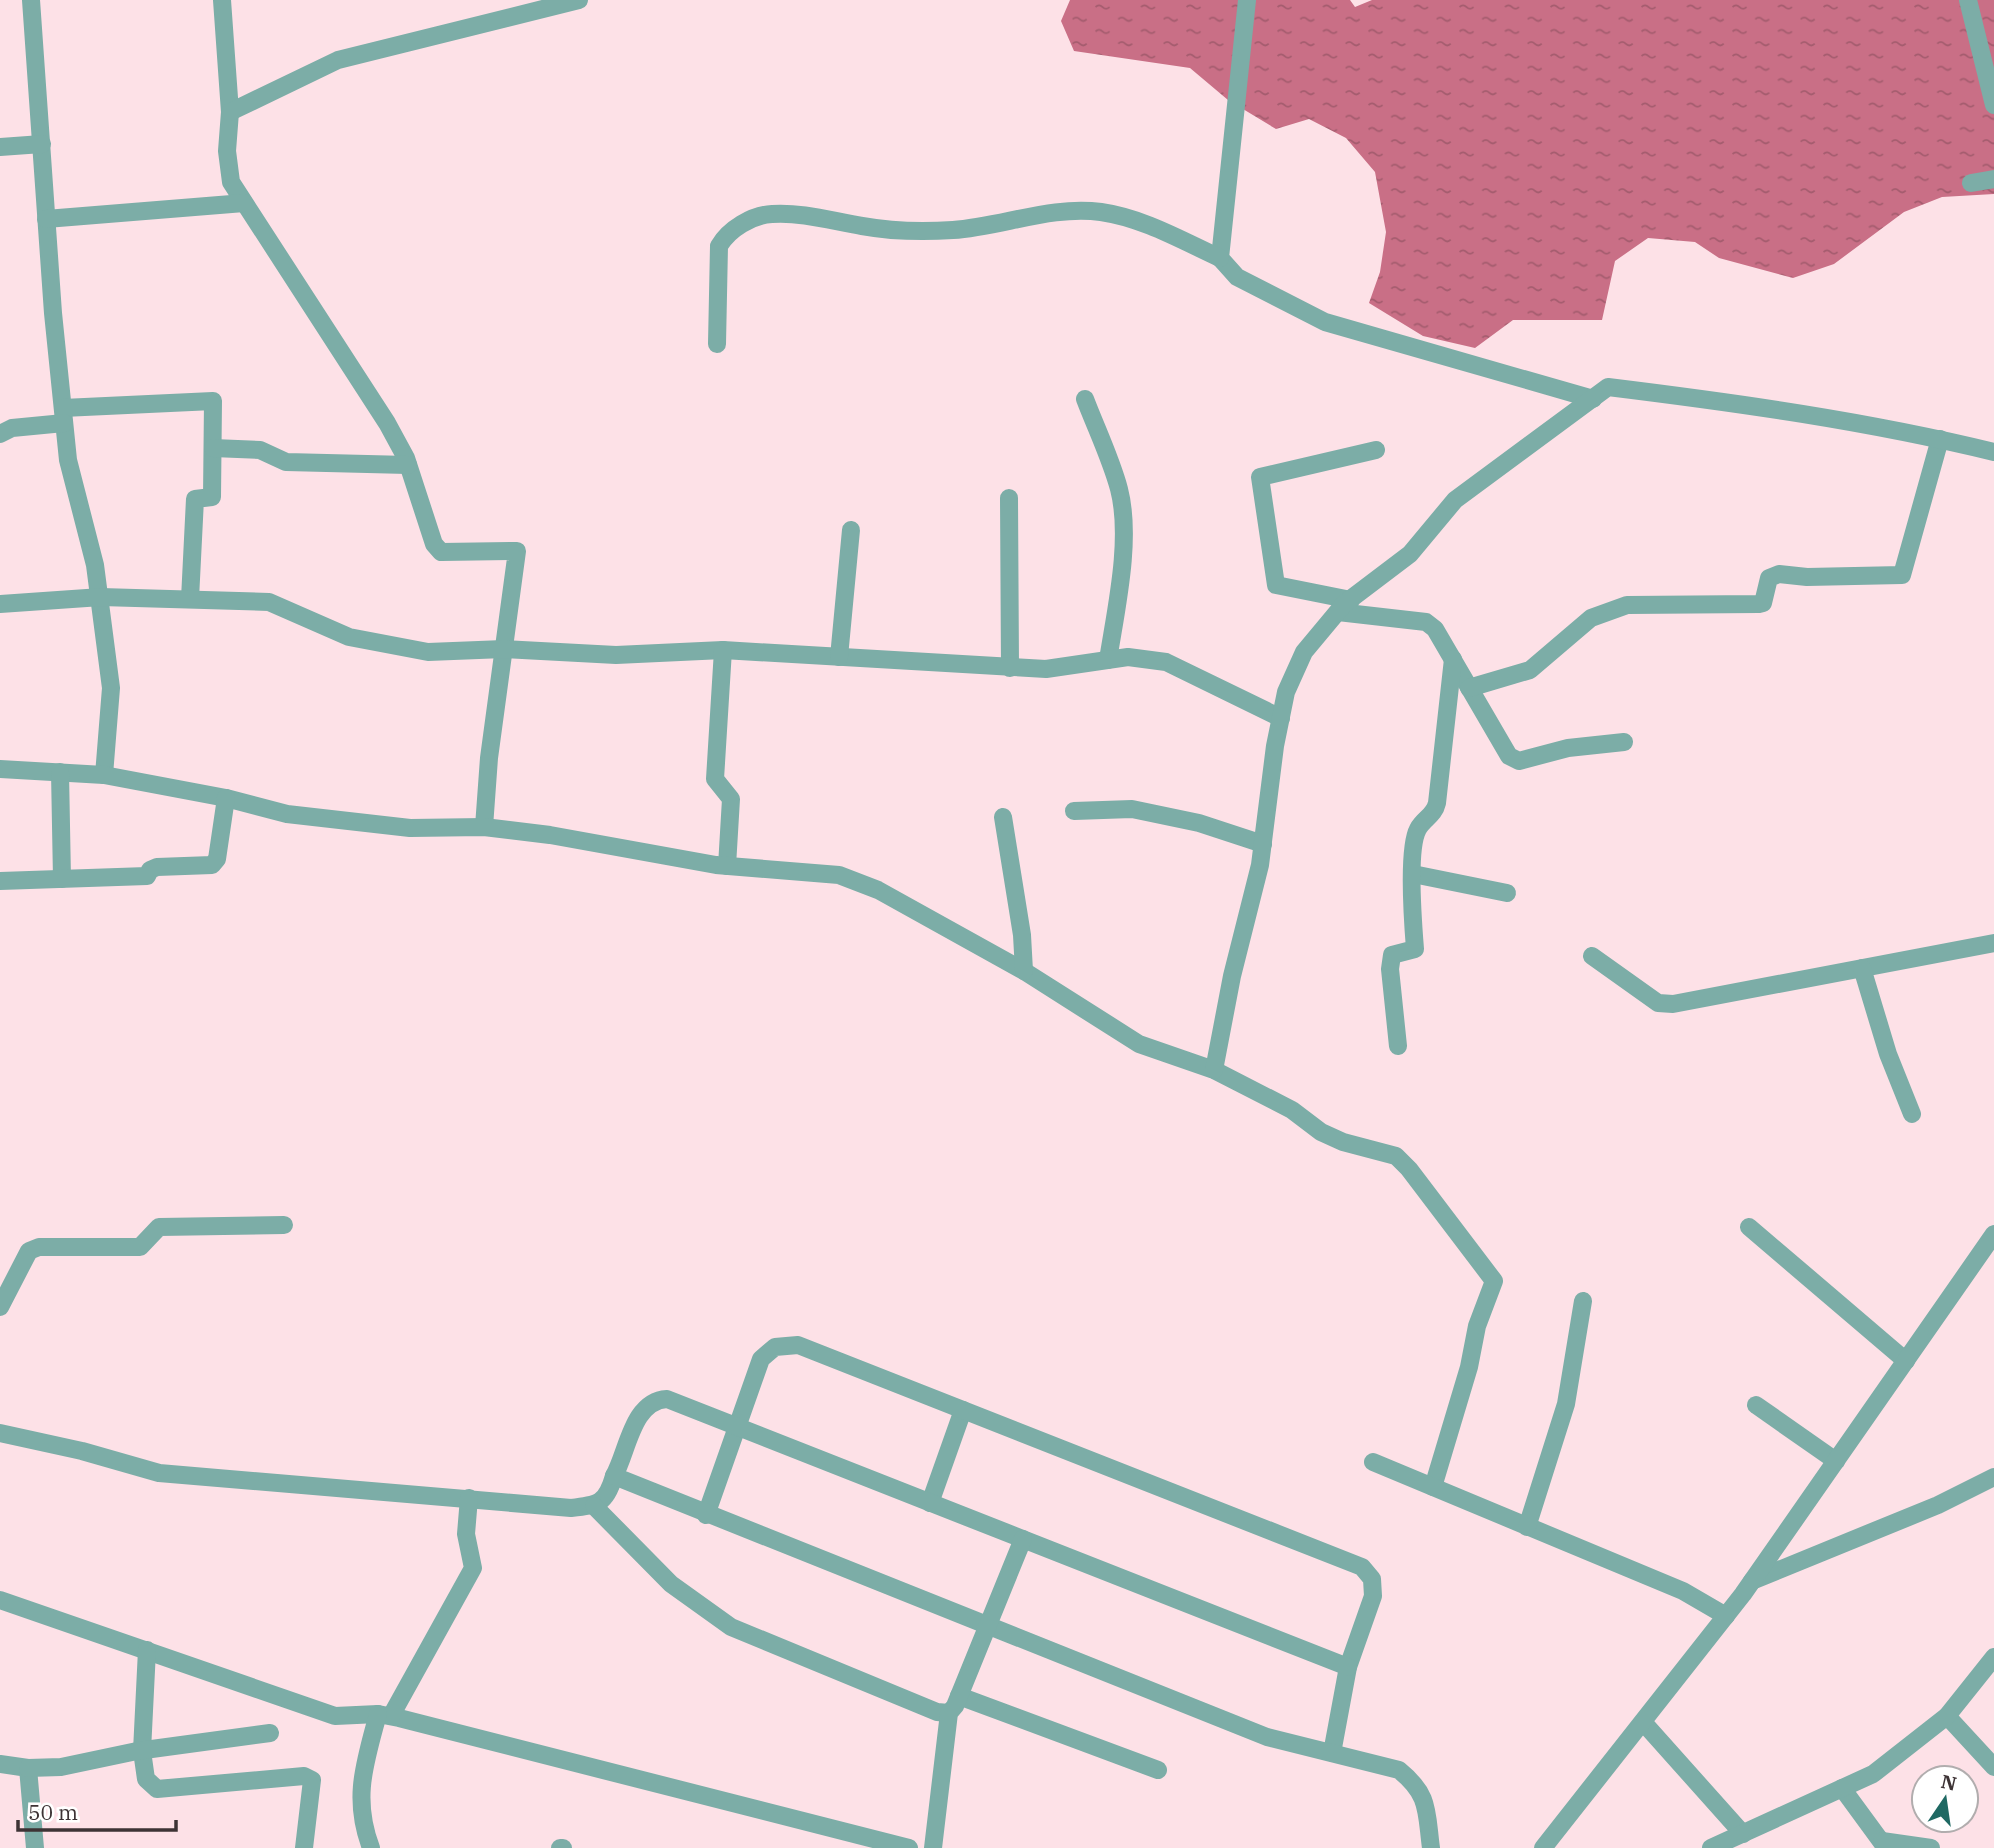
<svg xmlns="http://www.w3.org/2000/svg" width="1994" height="1848" viewBox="0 0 1994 1848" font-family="'IBM Plex Serif',serif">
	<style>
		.water { fill: url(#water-ripples) }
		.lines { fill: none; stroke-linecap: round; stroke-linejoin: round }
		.street { stroke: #7cada7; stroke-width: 18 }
	</style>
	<defs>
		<pattern id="water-ripples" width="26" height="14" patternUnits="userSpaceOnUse" patternTransform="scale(1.75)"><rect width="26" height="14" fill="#c96f86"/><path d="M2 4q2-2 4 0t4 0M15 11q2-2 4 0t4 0" fill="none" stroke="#a45c6e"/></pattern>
	</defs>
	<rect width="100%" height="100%" fill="#fde1e7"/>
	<polygon class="water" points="1070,0 1350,0 1355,7 1372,0 1994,0 1994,194 1942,197 1904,212 1834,264 1793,278 1719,258 1695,242 1648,238 1615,261 1602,320 1513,320 1475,348 1423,336 1369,303 1380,272 1386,232 1375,172 1346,138 1309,119 1276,129 1228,100 1190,68 1074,51 1061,21"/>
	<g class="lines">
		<g class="street">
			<polyline points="31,0 53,313 68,460 95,565 111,688 104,775"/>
			<polyline points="222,0 230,112 227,151 231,182 387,423 406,458 434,544 441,552 517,551 489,758 484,827"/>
			<polyline points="1247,0 1220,258 1237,277 1325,322 1593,399"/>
			<polyline points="1968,0 1994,105"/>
			<polyline points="230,112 338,60 579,0"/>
			<polyline points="0,147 42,144"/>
			<polyline points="1971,183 1994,179"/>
			<polyline points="46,219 244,203"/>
			<path d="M717,344L719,246C729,229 752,215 772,214C802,212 832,221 862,226C890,231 924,232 953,230C1001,227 1052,205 1101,212C1143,218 1181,240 1220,258"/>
			<path d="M1085,399C1096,428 1111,459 1119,489C1132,539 1116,609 1108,660"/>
			<polyline points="63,408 213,401 212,497 195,499 190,599"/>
			<polyline points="0,434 12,428 64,423"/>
			<polyline points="213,448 260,450 286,462 408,465"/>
			<polyline points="1009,498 1010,668"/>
			<polyline points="1351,600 1276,585 1260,477 1376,450"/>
			<polyline points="0,604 101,597 269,602 349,637 428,652 504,649 616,655 723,650 1046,669 1128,657 1166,662 1281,718"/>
			<polyline points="1338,612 1426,622 1435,629 1509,756 1519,761 1568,748 1624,742"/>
			<polyline points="723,650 715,779 731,799 727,866"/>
			<polyline points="839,657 851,530"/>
			<polyline points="1469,688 1530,670 1591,618 1627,605 1759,604 1763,603 1769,578 1779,574 1807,577 1902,575 1940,439"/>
			<polyline points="0,769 104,775 226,798 287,814 410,828 484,827 550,835 716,865 839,875 878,890 1024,971 1139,1044 1214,1070 1292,1110 1321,1132 1343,1142 1396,1156 1409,1169 1494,1281 1477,1326 1469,1367 1433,1487"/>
			<polyline points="60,772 62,879"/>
			<polyline points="1074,811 1132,809 1199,823 1263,844"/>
			<polyline points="1003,817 1022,935 1024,971"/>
			<polyline points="1413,874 1507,893"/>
			<polyline points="0,881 147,876 150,870 157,867 212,865 217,859 226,798"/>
			<polyline points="1592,956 1658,1003 1673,1004 1994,943"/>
			<polyline points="1862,968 1888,1054 1912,1114"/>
			<path d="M1398,1046L1390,969L1392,955L1415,949C1413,924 1407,849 1418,829C1424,818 1434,816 1437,803L1453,659"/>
			<path d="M1214,1070L1232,976L1260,865L1275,746L1286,692L1304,652L1344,604L1410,554L1455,500L1608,387C1738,403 1867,421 1994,452"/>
			<polyline points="1749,1227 1906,1361"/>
			<polyline points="0,1307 29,1251 39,1247 140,1247 159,1227 284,1225"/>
			<polyline points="1756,1405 1836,1461"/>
			<path d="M0,1433L82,1451L159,1473L571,1508C598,1505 606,1504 614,1476"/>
			<polyline points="1373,1462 1683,1591 1726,1616"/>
			<polyline points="930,1503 963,1410"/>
			<polyline points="594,1506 671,1584 731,1627 937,1712 949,1713"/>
			<polyline points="706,1515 761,1359 775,1347 798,1345 1362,1567 1372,1579 1373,1596 1348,1667 1332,1753"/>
			<polyline points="1527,1527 1566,1404 1583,1301"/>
			<polyline points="1752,1581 1938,1505 1994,1477"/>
			<polyline points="0,1600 335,1716 378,1714 399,1718 909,1848"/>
			<polyline points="147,1650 142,1751 146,1779 157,1789 304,1776 312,1780 304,1848"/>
			<path d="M1348,1667L667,1399C632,1401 628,1451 614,1476L1267,1737L1399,1770C1430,1795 1426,1811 1431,1848"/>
			<polyline points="959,1696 1158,1770"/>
			<polyline points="391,1716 473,1568 466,1534 469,1498"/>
			<polyline points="1947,1716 1994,1767"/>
			<polyline points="1643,1722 1743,1834"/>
			<polyline points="0,1764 28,1768 35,1848"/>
			<polyline points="28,1768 61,1767 137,1751 270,1733"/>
			<polyline points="1842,1788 1886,1848"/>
			<polyline points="1882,1841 1931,1848"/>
			<path d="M371,1848C352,1798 365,1763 378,1714"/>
			<polyline points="560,1848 563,1848"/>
			<polyline points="933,1848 949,1713 955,1706 1023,1539"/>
			<polyline points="1543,1848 1743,1594 1994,1234"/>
			<polyline points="1711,1848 1873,1774 1947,1716 1994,1657"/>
		</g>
	</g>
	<g transform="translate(1945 1799) rotate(13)"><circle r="33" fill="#ffffff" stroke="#b1adae" stroke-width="2"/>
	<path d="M0-5L12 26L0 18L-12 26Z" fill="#1f6963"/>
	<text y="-10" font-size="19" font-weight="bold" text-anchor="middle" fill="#3d3335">N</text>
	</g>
	<path d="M18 1820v10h158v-10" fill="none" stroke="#3d3335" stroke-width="3.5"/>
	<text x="28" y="1820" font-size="21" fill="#3d3335" stroke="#ffffff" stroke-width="5" paint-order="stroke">50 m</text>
</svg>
